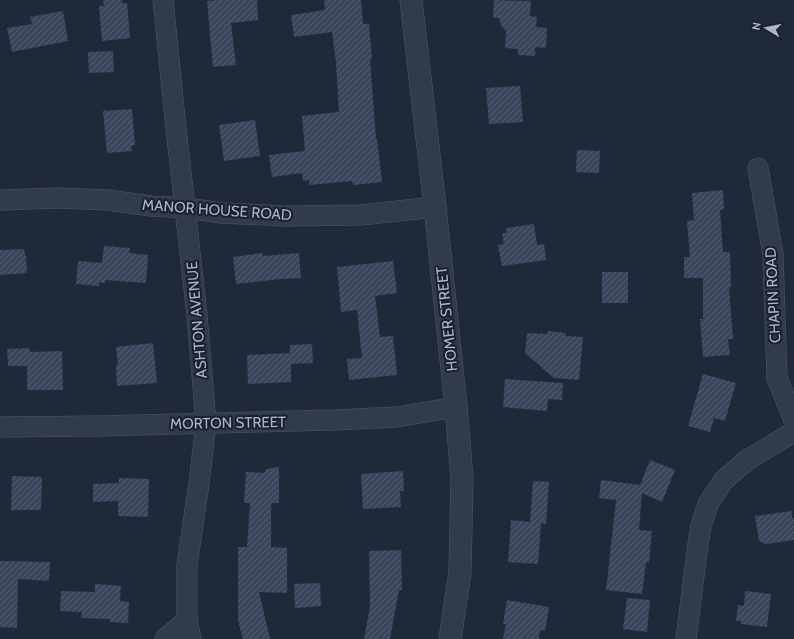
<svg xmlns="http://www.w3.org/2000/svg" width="794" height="639" viewBox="0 0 794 639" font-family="Cabin,sans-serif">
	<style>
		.building { fill: url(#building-hatch) }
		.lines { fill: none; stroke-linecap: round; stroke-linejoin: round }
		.minor-casing { stroke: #505868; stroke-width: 21 }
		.tertiary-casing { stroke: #505868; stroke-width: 23 }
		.minor { stroke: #323b4a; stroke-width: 20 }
		.tertiary { stroke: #323b4a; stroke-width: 22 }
		.labels { text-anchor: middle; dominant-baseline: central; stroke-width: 4; stroke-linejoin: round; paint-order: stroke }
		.street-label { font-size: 15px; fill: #adb5c7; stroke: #18202f }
	</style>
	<defs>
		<pattern id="building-hatch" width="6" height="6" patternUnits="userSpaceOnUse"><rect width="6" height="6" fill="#3a465b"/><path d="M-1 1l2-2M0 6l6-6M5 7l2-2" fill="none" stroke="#545e71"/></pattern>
	</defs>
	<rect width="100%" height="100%" fill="#1f293a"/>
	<g class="building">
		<polygon points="103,0 122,0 122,3 127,3 130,38 102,41 99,6 104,6"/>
		<polygon points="219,0 257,0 258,20 231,23 236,65 213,67 207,1"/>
		<polygon points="324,0 361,0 363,24 369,24 372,59 370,59 376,139 377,139 382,182 353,185 352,181 309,185 309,180 303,181 302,173 272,177 269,155 305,151 302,116 339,112 336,63 332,32 294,37 291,15 325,10"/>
		<polygon points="494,0 531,1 530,16 537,17 536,27 547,28 546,48 535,47 535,56 518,55 518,49 505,48 506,31 501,25 499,18 493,18"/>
		<polygon points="63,11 68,41 12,52 7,28 32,24 30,17"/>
		<polygon points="113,51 114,72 89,73 88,52"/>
		<polygon points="520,86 523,122 489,124 486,88"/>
		<polygon points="132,109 135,145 131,146 132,151 107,153 103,111"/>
		<polygon points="255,120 260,156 224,161 219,125"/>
		<polygon points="577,150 600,151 599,173 576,172"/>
		<polygon points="723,190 724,209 720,210 723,252 730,252 731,287 729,287 733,339 728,339 730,355 703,357 700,319 703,319 703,278 684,278 684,257 690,257 687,221 694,220 692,193"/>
		<polygon points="534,224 537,245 544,244 546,260 502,266 498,245 504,244 502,233 507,233 506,228"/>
		<polygon points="104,246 130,248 129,253 148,255 146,283 105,280 105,283 99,282 99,286 76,284 78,261 102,263"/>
		<polygon points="24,249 25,256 26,256 27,273 0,275 0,250"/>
		<polygon points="262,253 263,256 299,253 301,278 281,279 236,284 233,257"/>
		<polygon points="393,261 397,293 375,296 380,337 393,336 397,375 349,380 347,359 362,358 357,310 341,312 337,267"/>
		<rect x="602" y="272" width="26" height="31"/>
		<polygon points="548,331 566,333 565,336 583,337 579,380 554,378 525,353 527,333 547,334"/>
		<polygon points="153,343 157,383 117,386 116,365 118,365 116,347"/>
		<polygon points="312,344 313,363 291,364 291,382 248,384 247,355 290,353 290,345"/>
		<polygon points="29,348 30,352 62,351 63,390 27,390 27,366 8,366 7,349"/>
		<polygon points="703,374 736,383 725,421 714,418 710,432 688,426"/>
		<polygon points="505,379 563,383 562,400 548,399 547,411 503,407"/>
		<polygon points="650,460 675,470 662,502 642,493 639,530 652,531 649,563 646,562 642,594 606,590 616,500 599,498 601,480 640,485"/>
		<polygon points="279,467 279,503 271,503 271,547 287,548 287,593 259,592 270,639 243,639 238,620 238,547 247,547 250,503 244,503 246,472 264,473 267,469"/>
		<polygon points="403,471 404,491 400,491 401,507 363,509 361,474"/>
		<polygon points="12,476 42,477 41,510 11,510"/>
		<polygon points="119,478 149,479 148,517 118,516 118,501 93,502 93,484 119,483"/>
		<polygon points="533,481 549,482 546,524 541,523 538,564 508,562 511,520 530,522"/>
		<polygon points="792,511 792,518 794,518 794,540 766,544 759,541 755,516"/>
		<polygon points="401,550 402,590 399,590 390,639 364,639 370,606 369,551"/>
		<polygon points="0,561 50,562 49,581 18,579 17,628 0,627"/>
		<polygon points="320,583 321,606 295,608 294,584"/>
		<polygon points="95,584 121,586 120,601 129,602 128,623 110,622 110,619 81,618 82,612 60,611 61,591 95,592"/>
		<polygon points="745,591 771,594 767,627 741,624 741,621 736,621 738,605 744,606"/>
		<polygon points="627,598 650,600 647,632 623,629"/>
		<polygon points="507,600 549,607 545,631 540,630 539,639 503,639 506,624 503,624"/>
	</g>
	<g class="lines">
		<defs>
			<g id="minor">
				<polyline points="163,0 175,119 197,315 206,423 199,483 187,565 187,620 191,639"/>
				<polyline points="758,168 773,254 777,378 794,420"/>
				<polyline points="0,200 59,198 107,200 151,206 186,208 222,213 285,216 361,215 435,207"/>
				<polyline points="0,427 98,426 334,420 397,417 456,407"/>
				<polyline points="165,639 187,620"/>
				<polyline points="686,639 698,544 701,526 708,504 723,481 747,460 794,432"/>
			</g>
			<polyline id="tertiary" points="411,0 435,207 456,407 462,479 460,572 450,639"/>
		</defs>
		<use href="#minor" class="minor-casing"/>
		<use href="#tertiary" class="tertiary-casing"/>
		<use href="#minor" class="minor"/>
		<use href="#tertiary" class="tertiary"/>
	</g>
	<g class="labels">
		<g class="street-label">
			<text transform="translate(217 210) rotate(4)">MANOR HOUSE ROAD</text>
			<text transform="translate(773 295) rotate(-93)">CHAPIN ROAD</text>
			<text transform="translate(447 319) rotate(-96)">HOMER STREET</text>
			<text transform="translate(197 320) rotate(-95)">ASHTON AVENUE</text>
			<text transform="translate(228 423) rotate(-1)">MORTON STREET</text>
		</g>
	</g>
	<g transform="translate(766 28) rotate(280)" stroke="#18202f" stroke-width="3" paint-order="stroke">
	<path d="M0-3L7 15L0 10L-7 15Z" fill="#adb5c7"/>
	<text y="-6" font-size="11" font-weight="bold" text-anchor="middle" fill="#adb5c7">N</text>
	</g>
</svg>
